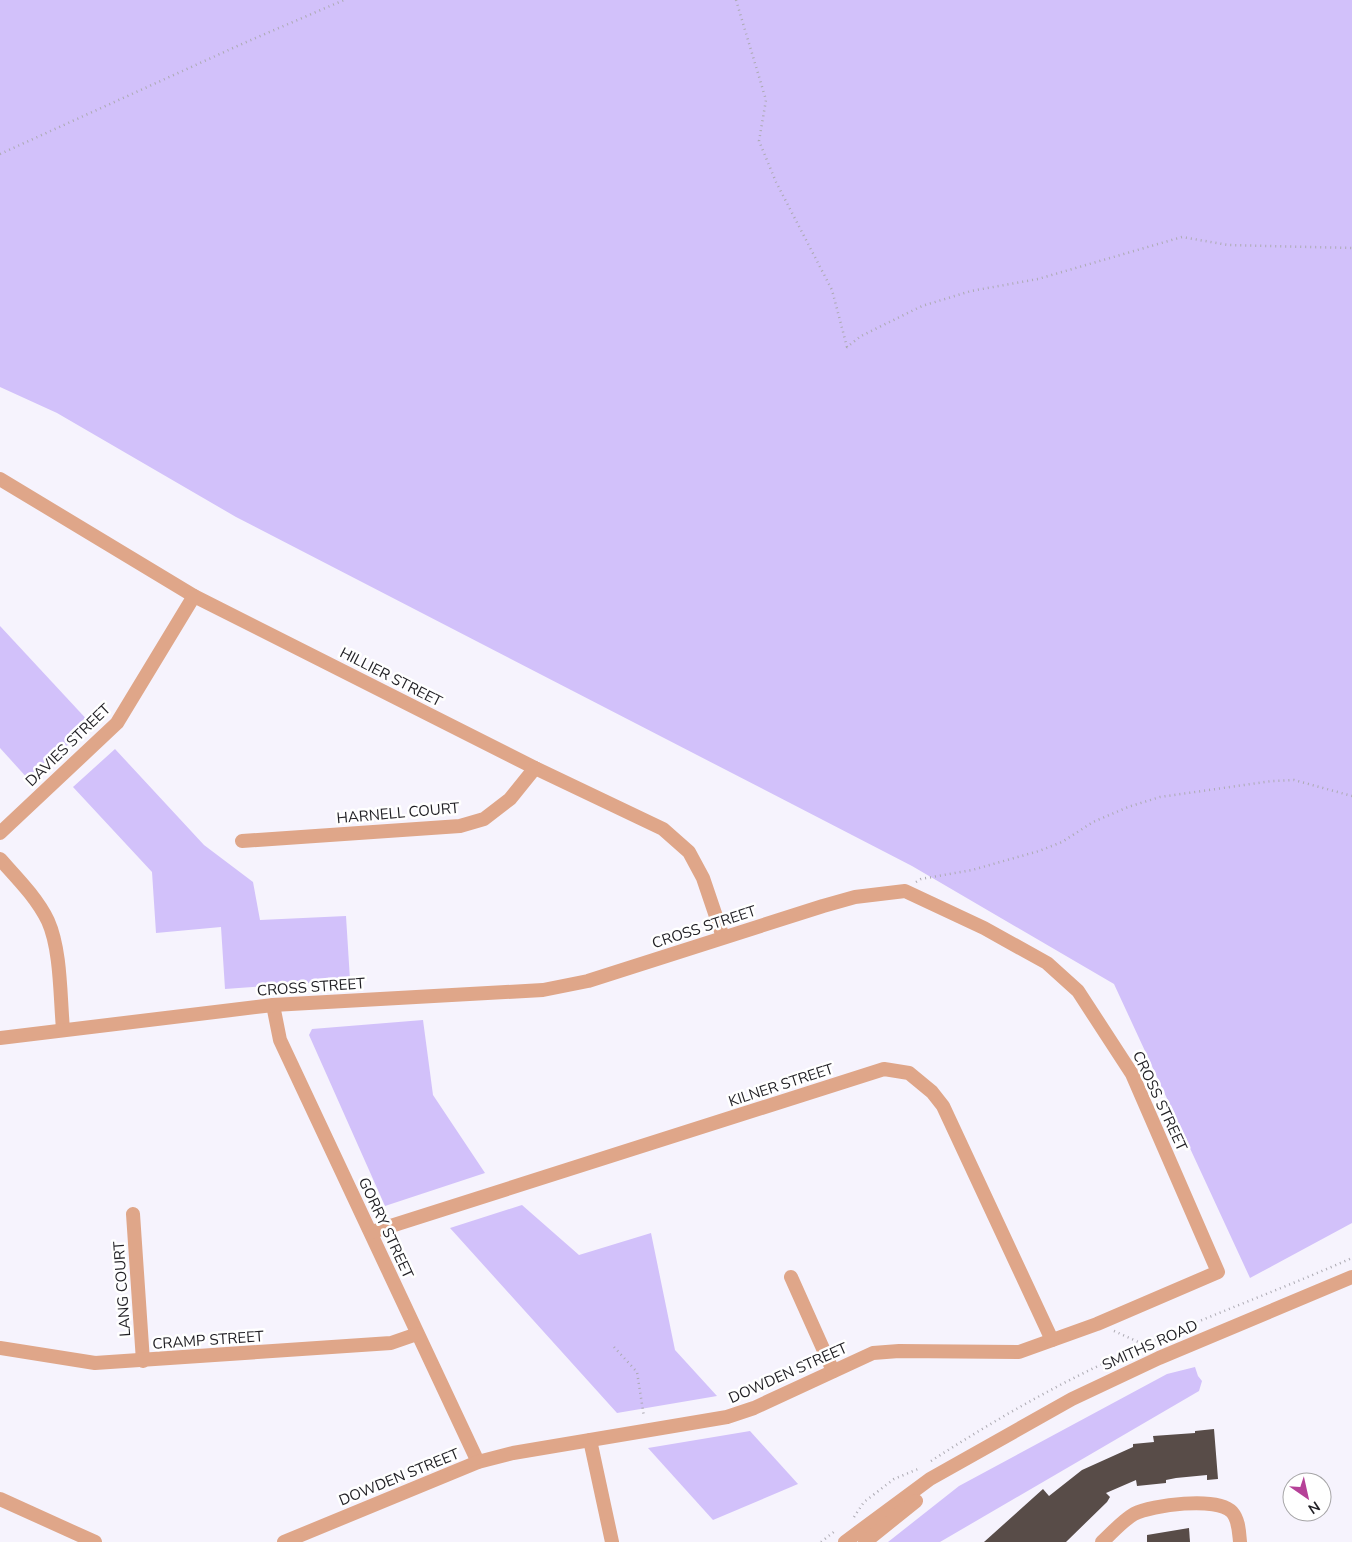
<svg xmlns="http://www.w3.org/2000/svg" width="1352" height="1542" viewBox="0 0 1352 1542" font-family="'Nunito Sans',sans-serif">
	<style>
		.green { fill: #d2c1fa }
		.building { fill: #584c48 }
		.lines { fill: none; stroke-linecap: round; stroke-linejoin: round }
		.path { stroke: #acaab2; stroke-width: 2.5; stroke-dasharray: 1 4; stroke-linecap: butt }
		.minor { stroke: #dfa689; stroke-width: 14 }
		.labels { text-anchor: middle; dominant-baseline: central; stroke-width: 5; stroke-linejoin: round; paint-order: stroke }
		.street-label { font-size: 15px; fill: #201f24; stroke: #fff }
	</style>
	<rect width="100%" height="100%" fill="#f6f3fd"/>
	<g class="green">
		<polygon points="0,0 1352,0 1352,1223 1250,1278 1114,984 912,866 236,517 57,413 0,387"/>
		<polygon points="0,626 91,724 29,780 0,748"/>
		<polygon points="115,749 204,845 253,882 260,920 346,916 350,980 225,989 221,927 156,933 152,872 73,787"/>
		<polygon points="423,1020 433,1095 485,1173 385,1206 309,1035 312,1029"/>
		<polygon points="522,1205 579,1255 651,1233 675,1350 717,1396 617,1413 450,1228"/>
		<polygon points="1195,1367 1198,1376 1202,1381 1199,1391 940,1542 888,1542 959,1486 1167,1374"/>
		<polygon points="750,1431 798,1484 713,1520 648,1448"/>
	</g>
	<g class="building">
		<polygon points="1214,1429 1218,1479 1207,1480 1207,1475 1176,1478 1166,1480 1166,1483 1137,1486 1136,1480 1106,1493 1110,1497 1107,1502 1066,1542 984,1542 1043,1489 1049,1496 1082,1470 1133,1447 1133,1444 1154,1442 1153,1436 1195,1433 1195,1431"/>
		<polygon points="1189,1528 1190,1542 1147,1542 1147,1535"/>
	</g>
	<g class="lines">
		<g class="path">
			<polyline points="736,0 766,100 759,141 776,182 832,290 847,347 861,336 922,306 971,291 1038,279 1182,237 1228,245 1352,248"/>
			<polyline points="0,154 244,43 344,0"/>
			<polyline points="916,882 921,879 972,870 1039,851 1062,842 1093,822 1128,807 1160,797 1272,781 1294,780 1352,796"/>
			<polyline points="1114,1331 1145,1345"/>
			<polyline points="614,1347 637,1372 644,1417"/>
			<path d="M931,1461C990,1423 1050,1388 1113,1359C1191,1322 1273,1293 1352,1258"/>
			<polyline points="854,1517 864,1502 894,1479 918,1469"/>
			<polyline points="821,1542 835,1531"/>
		</g>
		<g class="minor">
			<polyline points="0,479 194,596 535,768 663,829 689,852 703,878 723,937"/>
			<polyline points="0,833 117,723 194,596"/>
			<polyline points="242,841 460,826 484,819 510,799 535,768"/>
			<path d="M0,859C17,878 37,898 48,921C61,950 60,996 63,1029"/>
			<polyline points="273,1005 280,1040 478,1462"/>
			<polyline points="0,1038 273,1005 543,990 588,981 823,906 855,897 905,891 984,928 1047,963 1078,991 1132,1074 1218,1272 1097,1324 1019,1352 899,1351 873,1353 754,1408 727,1417 513,1453 478,1462 284,1542"/>
			<polyline points="133,1214 143,1361"/>
			<polyline points="372,1232 884,1069 909,1073 932,1092 943,1106 1052,1340"/>
			<polyline points="791,1277 833,1371"/>
			<polyline points="0,1348 95,1363 391,1343 417,1334"/>
			<polyline points="590,1440 612,1542"/>
			<polyline points="0,1499 95,1542"/>
			<polyline points="845,1542 930,1479 1072,1399 1159,1358 1352,1277"/>
			<polyline points="865,1542 916,1501"/>
			<path d="M1102,1542C1112,1533 1122,1521 1134,1514C1152,1505 1217,1496 1232,1512C1239,1520 1239,1532 1240,1542"/>
		</g>
	</g>
	<g class="labels">
		<g class="street-label">
			<text transform="translate(391 677) rotate(27)">HILLIER STREET</text>
			<text transform="translate(68 745) rotate(-44)">DAVIES STREET</text>
			<text transform="translate(398 813) rotate(-5)">HARNELL COURT</text>
			<text transform="translate(704 927) rotate(-18)">CROSS STREET</text>
			<text transform="translate(311 987) rotate(-4)">CROSS STREET</text>
			<text transform="translate(781 1085) rotate(-18)">KILNER STREET</text>
			<text transform="translate(1160 1101) rotate(65)">CROSS STREET</text>
			<text transform="translate(386 1228) rotate(65)">GORRY STREET</text>
			<text transform="translate(122 1289) rotate(-94)">LANG COURT</text>
			<text transform="translate(208 1340) rotate(-4)">CRAMP STREET</text>
			<text transform="translate(1150 1345) rotate(-24)">SMITHS ROAD</text>
			<text transform="translate(788 1373) rotate(-24)">DOWDEN STREET</text>
			<text transform="translate(399 1477) rotate(-22)">DOWDEN STREET</text>
		</g>
	</g>
	<g transform="translate(1307 1497) rotate(146)"><circle r="24" fill="#ffffff" stroke="#a6a5a7"/>
	<path d="M0-4L9 19L0 12L-9 19Z" fill="#b64198"/>
	<text y="-8" font-size="14" font-weight="bold" text-anchor="middle" fill="#201f24">N</text>
	</g>
</svg>
